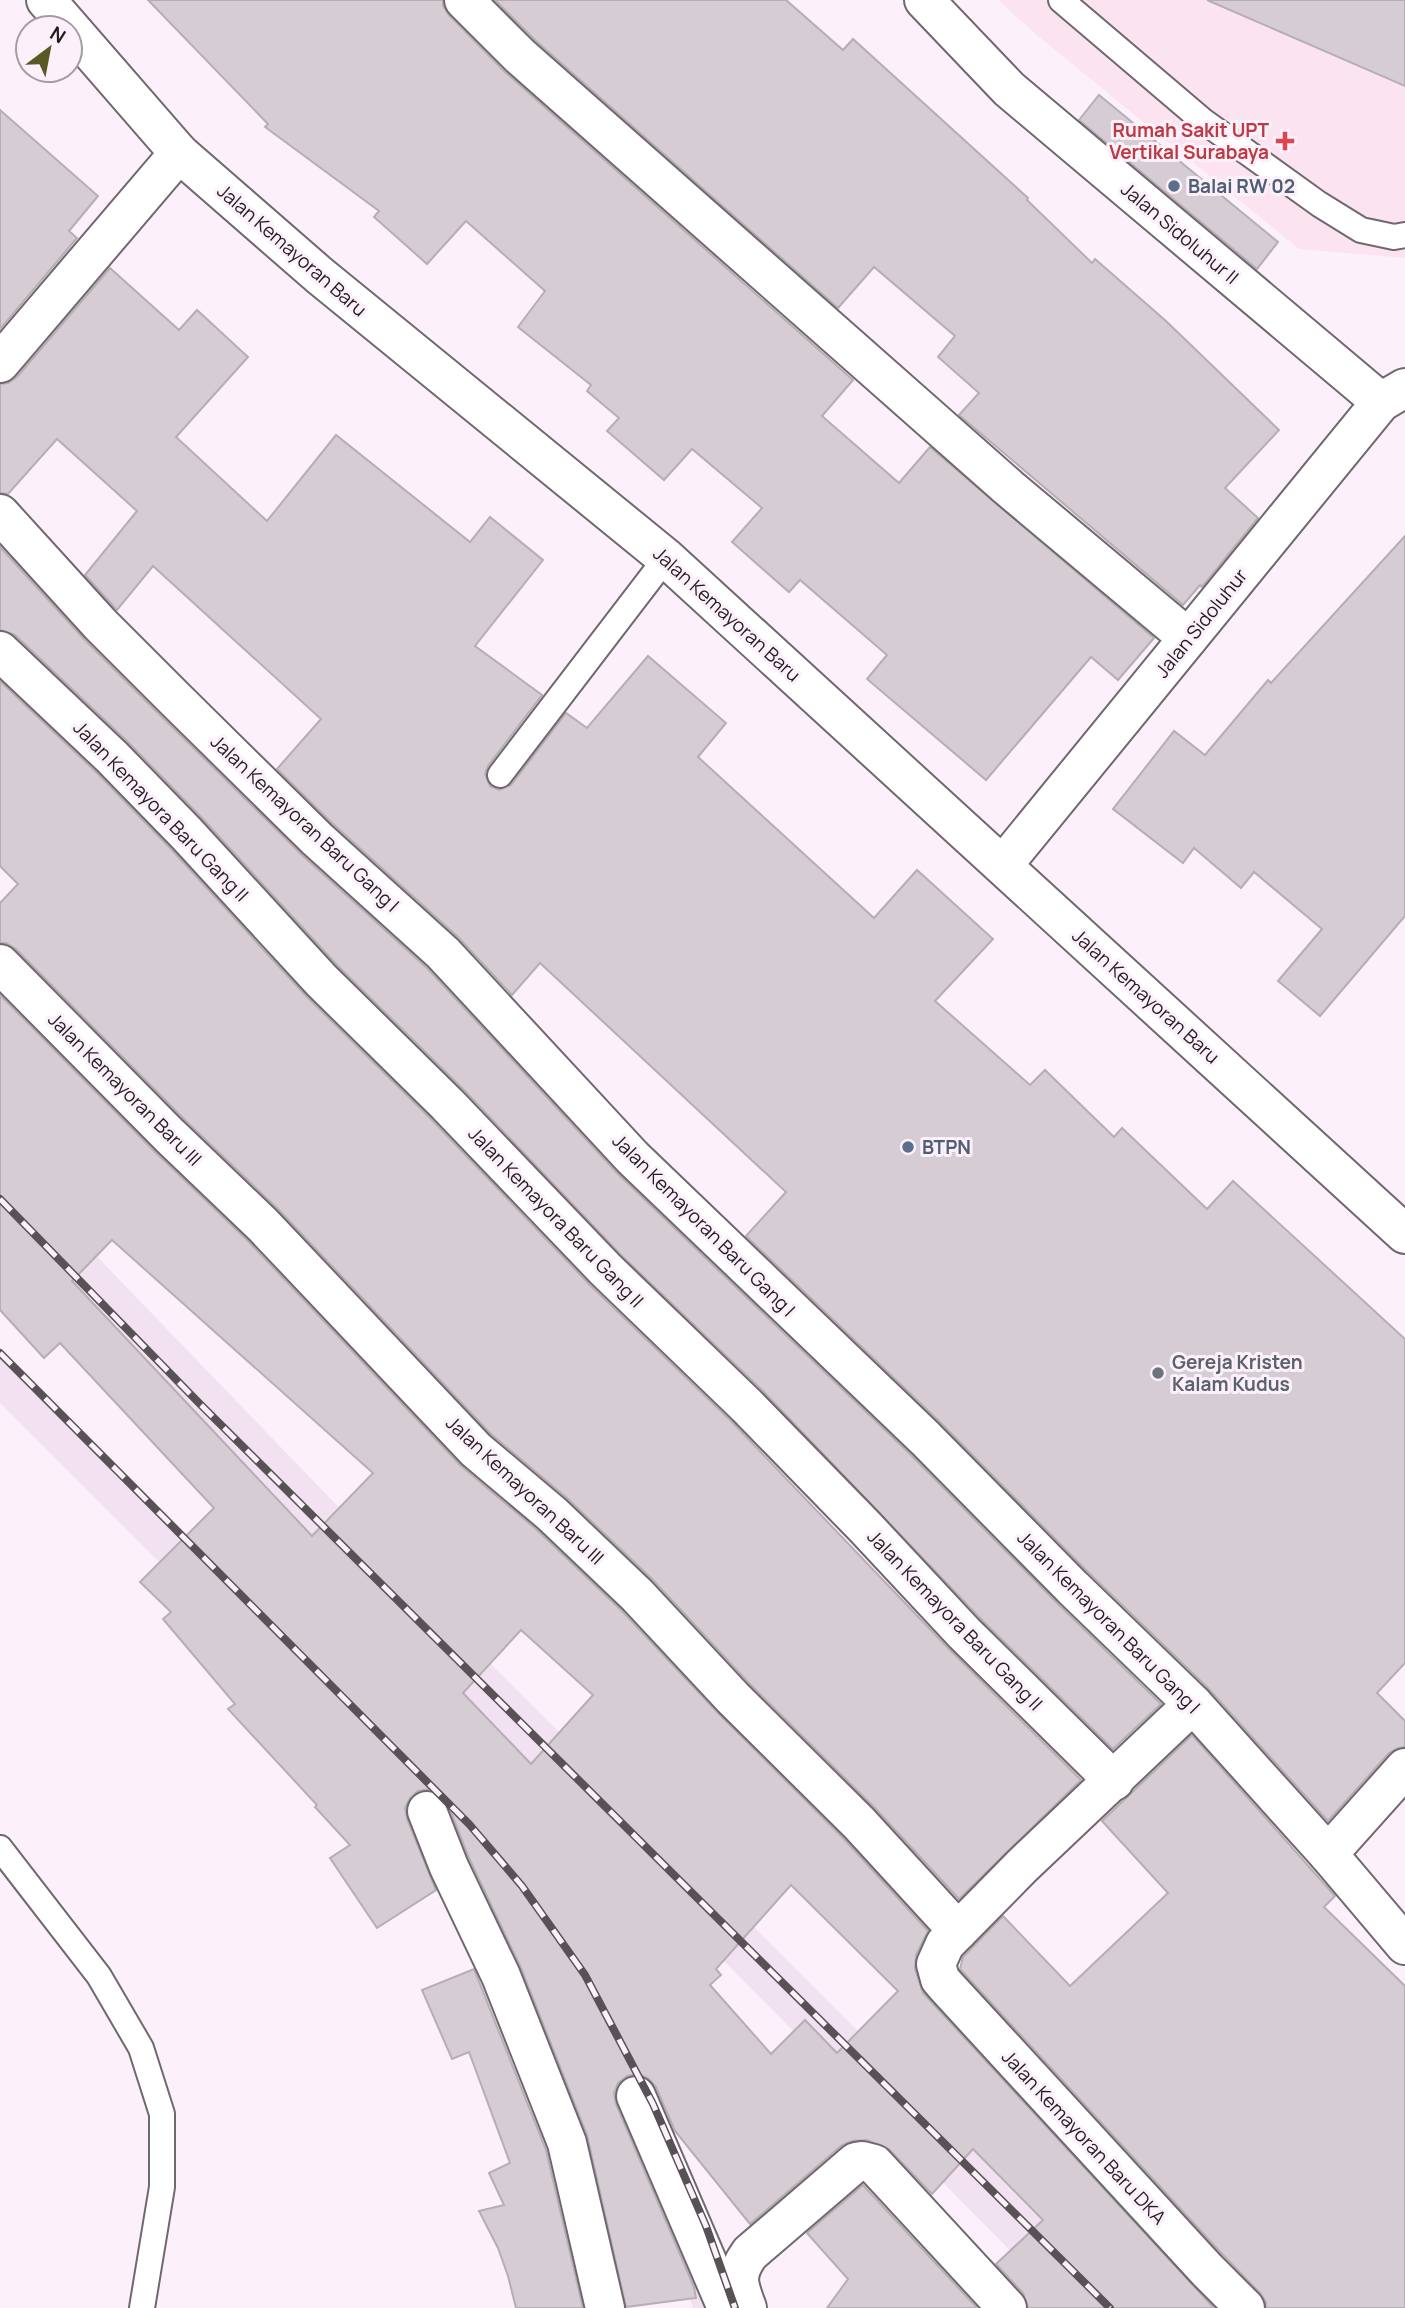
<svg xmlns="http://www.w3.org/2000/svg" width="1405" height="2308" viewBox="0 0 1405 2308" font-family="Manrope,sans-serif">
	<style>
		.built { fill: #f2e1f0 }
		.medical { fill: #fbe4f0 }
		.building { fill: #d5ccd4; stroke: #b6adb5; stroke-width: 2; fill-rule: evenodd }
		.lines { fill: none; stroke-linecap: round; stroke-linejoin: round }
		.service-casing { stroke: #70676f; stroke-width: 28 }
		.minor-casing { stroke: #70676f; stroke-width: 42 }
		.tertiary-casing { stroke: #70676f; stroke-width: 42 }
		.service { stroke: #fff; stroke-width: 24 }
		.minor { stroke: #fff; stroke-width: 38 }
		.tertiary { stroke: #fff; stroke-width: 38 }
		.rail-casing { stroke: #585257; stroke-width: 8 }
		.rail { stroke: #fcf1fb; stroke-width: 5; stroke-dasharray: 16; stroke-linecap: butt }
		.health-dot { fill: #e0444e; stroke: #fcf1fb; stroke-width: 2.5 }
		.service-dot { fill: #5c6f8a; stroke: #fcf1fb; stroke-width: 2.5 }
		.worship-dot { fill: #6b7280; stroke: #fcf1fb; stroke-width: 2.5 }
		.labels { text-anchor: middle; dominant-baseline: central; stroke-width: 6; stroke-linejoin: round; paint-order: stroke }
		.health-label { font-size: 19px; font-weight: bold; fill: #be3a42; stroke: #fcf1fb; text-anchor: end }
		.service-label { font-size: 19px; font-weight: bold; fill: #4e5e75; stroke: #fcf1fb; text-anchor: start }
		.street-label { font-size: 19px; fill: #211d20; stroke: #fcf1fb }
		.worship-label { font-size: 19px; font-weight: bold; fill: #5b616d; stroke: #fcf1fb; text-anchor: start }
	</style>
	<rect width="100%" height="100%" fill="#fcf1fb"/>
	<g class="built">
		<polygon points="0,1156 460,1633 1077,2250 1067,2308 391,1624 0,1233"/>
		<polygon points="0,1351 310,1661 434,1794 565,1960 672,2156 721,2308 693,2308 654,2175 510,1940 289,1692 0,1403"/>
	</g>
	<polygon class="medical" points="998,0 1405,0 1405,258 1299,249 1033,32"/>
	<g class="building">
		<polygon points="148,0 443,0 443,6 449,15 505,72 853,380 822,416 899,483 930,447 1154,638 1118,680 1091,657 986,780 867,679 887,655 800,580 789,592 732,542 762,508 692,449 664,480 607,431 619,418 587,391 591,385 518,327 545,291 466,221 427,264 374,217 379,211 265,127 268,124"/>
		<polygon points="495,0 786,0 843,50 853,39 1028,198 1027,200 1092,263 1095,259 1166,321 1279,430 1225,488 1258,518 1202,587 1200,585 1183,605 959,415 979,393 938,357 955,336 874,267 838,308 535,40"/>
		<polygon points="1207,0 1405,0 1405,86"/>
		<polygon points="1099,95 1278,242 1257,269 1079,120"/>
		<polygon points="0,110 98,196 69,231 77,238 0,329"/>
		<polygon points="110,268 179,330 197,310 248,357 176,437 267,521 336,435 470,542 490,517 543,560 475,646 542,695 488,766 485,774 490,786 499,790 511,785 566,713 587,728 648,656 726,723 698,757 874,918 917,870 993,939 935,1001 1030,1085 1045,1070 1114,1137 1122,1128 1207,1209 1233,1181 1405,1339 1405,1663 1377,1693 1405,1721 1405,1747 1398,1748 1389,1753 1328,1821 1208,1688 1087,1571 941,1423 746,1236 786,1192 540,963 512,995 458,937 332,823 277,769 321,719 153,566 117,610 85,575 137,511 57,439 8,494 0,493 0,384 8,383 17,377"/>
		<polygon points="1405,536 1405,916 1320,1016 1278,981 1322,929 1254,872 1241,888 1194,848 1183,863 1113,809 1174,731 1205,755 1268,680 1271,683"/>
		<polygon points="0,547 84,639 161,716 302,855 428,969 618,1174 910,1454 1056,1602 1161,1704 1113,1749 980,1618 763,1391 620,1254 463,1089 337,965 202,818 128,742 15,635 0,630"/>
		<polygon points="0,681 97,773 170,848 306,996 431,1119 590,1285 732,1422 948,1648 1081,1780 959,1899 875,1808 749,1683 652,1579 567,1498 491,1434 279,1210 184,1119 16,949 6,943 0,943 0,903 18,884 0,866"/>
		<path d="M0,995L154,1151L247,1240L460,1465L537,1530L621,1610L718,1713L843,1838L928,1931L916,1955L915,1969L923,1993L1214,2308H1028L1023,2293L996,2264L1043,2220L973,2149L932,2194L889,2149L867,2140L852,2141L842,2145L750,2224L675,2131L656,2087L648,2078L638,2074L627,2076L618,2083L614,2093L616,2104L694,2287L696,2298L626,2307L587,2135L521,1968L469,1858L447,1802L440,1794L430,1789L418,1791L410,1798L405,1808L407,1819L436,1890L377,1928L330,1858L350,1845L315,1807L317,1805L228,1709L235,1704L163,1619L171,1612L140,1582L214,1508L60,1343L44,1358L0,1310ZM112,1240L373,1473L312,1536L72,1281ZM521,1630L593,1695L531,1764L463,1693ZM791,1885L898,1991L837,2053L805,2020L771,2054L710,1985L721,1975L716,1969Z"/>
		<polygon points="1192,1735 1335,1896 1324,1907 1405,1986 1405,2308 1266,2308 1266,2302 1260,2293 1223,2255 960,1969 963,1957 1003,1916 1070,1986 1168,1893 1102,1821"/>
		<polygon points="474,1969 546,2150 583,2308 516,2308 508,2276 498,2248 479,2211 504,2205 489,2173 510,2163 469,2052 452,2059 422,1990"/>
		<polygon points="863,2185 977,2308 827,2308 848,2279 807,2233"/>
	</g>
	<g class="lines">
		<defs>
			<g id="service">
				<polyline points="1061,0 1202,120 1319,204 1361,230 1394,237 1405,235"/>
				<polyline points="500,775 666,558"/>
				<polyline points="0,1848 99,1976 141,2048 162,2114 162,2187 142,2308"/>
			</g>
			<g id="minor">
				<polyline points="464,0 520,56 1009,488 1188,638"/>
				<polyline points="924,0 1009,89 1381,402"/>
				<polyline points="0,363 179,153"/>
				<polyline points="0,514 100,624 176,700 317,839 443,953 633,1158 925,1438 1072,1587 1193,1704 1328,1854 1405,1945"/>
				<polyline points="0,651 112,757 186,833 321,980 447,1104 605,1269 747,1406 865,1527 964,1633 1114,1781"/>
				<polyline points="1003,865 1381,402 1405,388"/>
				<polyline points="0,964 169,1135 263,1225 476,1450 552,1514 637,1595 733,1698 859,1823 958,1931"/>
				<polyline points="1193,1704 1022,1866 958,1931 945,1944 936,1964 940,1979 946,1986 1207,2270 1245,2308"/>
				<polyline points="427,1811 449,1867 501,1976 567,2143 605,2308"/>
				<polyline points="1328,1854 1405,1768"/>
				<polyline points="636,2096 727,2308"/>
				<path d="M747,2308C738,2284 734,2275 750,2253L856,2162L862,2161L874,2164L1007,2308"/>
			</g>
			<polyline id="tertiary" points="46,0 179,153 319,275 666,558 1405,1234"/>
		</defs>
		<use href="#service" class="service-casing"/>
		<use href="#minor" class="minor-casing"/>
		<use href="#tertiary" class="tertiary-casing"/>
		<use href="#service" class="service"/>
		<use href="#minor" class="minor"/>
		<use href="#tertiary" class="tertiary"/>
		<defs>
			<g id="rail">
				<polyline points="0,1199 200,1404 1110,2308"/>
				<polyline points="0,1353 469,1824 522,1886 585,1975 653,2104 706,2226 735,2308"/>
			</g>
		</defs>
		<use href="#rail" class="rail-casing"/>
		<use href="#rail" class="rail"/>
	</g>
	<path class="health-dot" d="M1281.5 130.5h7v7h7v7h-7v7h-7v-7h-7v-7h7z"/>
	<g class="service-dot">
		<circle cx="1174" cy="186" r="7"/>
		<circle cx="908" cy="1147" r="7"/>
	</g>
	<circle class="worship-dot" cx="1158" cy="1373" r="7"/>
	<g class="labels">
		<g class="health-label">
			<text x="1269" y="130">Rumah Sakit UPT<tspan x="1269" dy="22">Vertikal Surabaya</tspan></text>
		</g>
		<g class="service-label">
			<text x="1188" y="186">Balai RW 02</text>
			<text x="922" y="1147">BTPN</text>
		</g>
		<g class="street-label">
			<text transform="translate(1180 233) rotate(40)">Jalan Sidoluhur II</text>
			<text transform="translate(292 250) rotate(41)">Jalan Kemayoran Baru</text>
			<text transform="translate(727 614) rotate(42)">Jalan Kemayoran Baru</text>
			<text transform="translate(1201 623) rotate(-51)">Jalan Sidoluhur</text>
			<text transform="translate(161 811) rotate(46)">Jalan Kemayora Baru Gang II</text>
			<text transform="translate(305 823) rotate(43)">Jalan Kemayoran Baru Gang I</text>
			<text transform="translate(1146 996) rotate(42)">Jalan Kemayoran Baru</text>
			<text transform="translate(125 1089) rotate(45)">Jalan Kemayoran Baru III</text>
			<text transform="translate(556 1217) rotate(46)">Jalan Kemayora Baru Gang II</text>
			<text transform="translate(704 1225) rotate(45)">Jalan Kemayoran Baru Gang I</text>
			<text transform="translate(525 1490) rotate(43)">Jalan Kemayoran Baru III</text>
			<text transform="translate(955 1620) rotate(46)">Jalan Kemayora Baru Gang II</text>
			<text transform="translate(1109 1622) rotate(45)">Jalan Kemayoran Baru Gang I</text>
			<text transform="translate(1084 2137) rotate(47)">Jalan Kemayoran Baru DKA</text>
		</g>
		<g class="worship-label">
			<text x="1172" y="1362">Gereja Kristen<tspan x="1172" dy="22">Kalam Kudus</tspan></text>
		</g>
	</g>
	<g transform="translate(49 49) rotate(32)"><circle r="33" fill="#fcf1fb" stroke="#a49ca3" stroke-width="2"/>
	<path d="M0-5L12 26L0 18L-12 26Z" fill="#595926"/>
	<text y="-10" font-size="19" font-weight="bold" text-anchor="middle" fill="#211d20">N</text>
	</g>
</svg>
